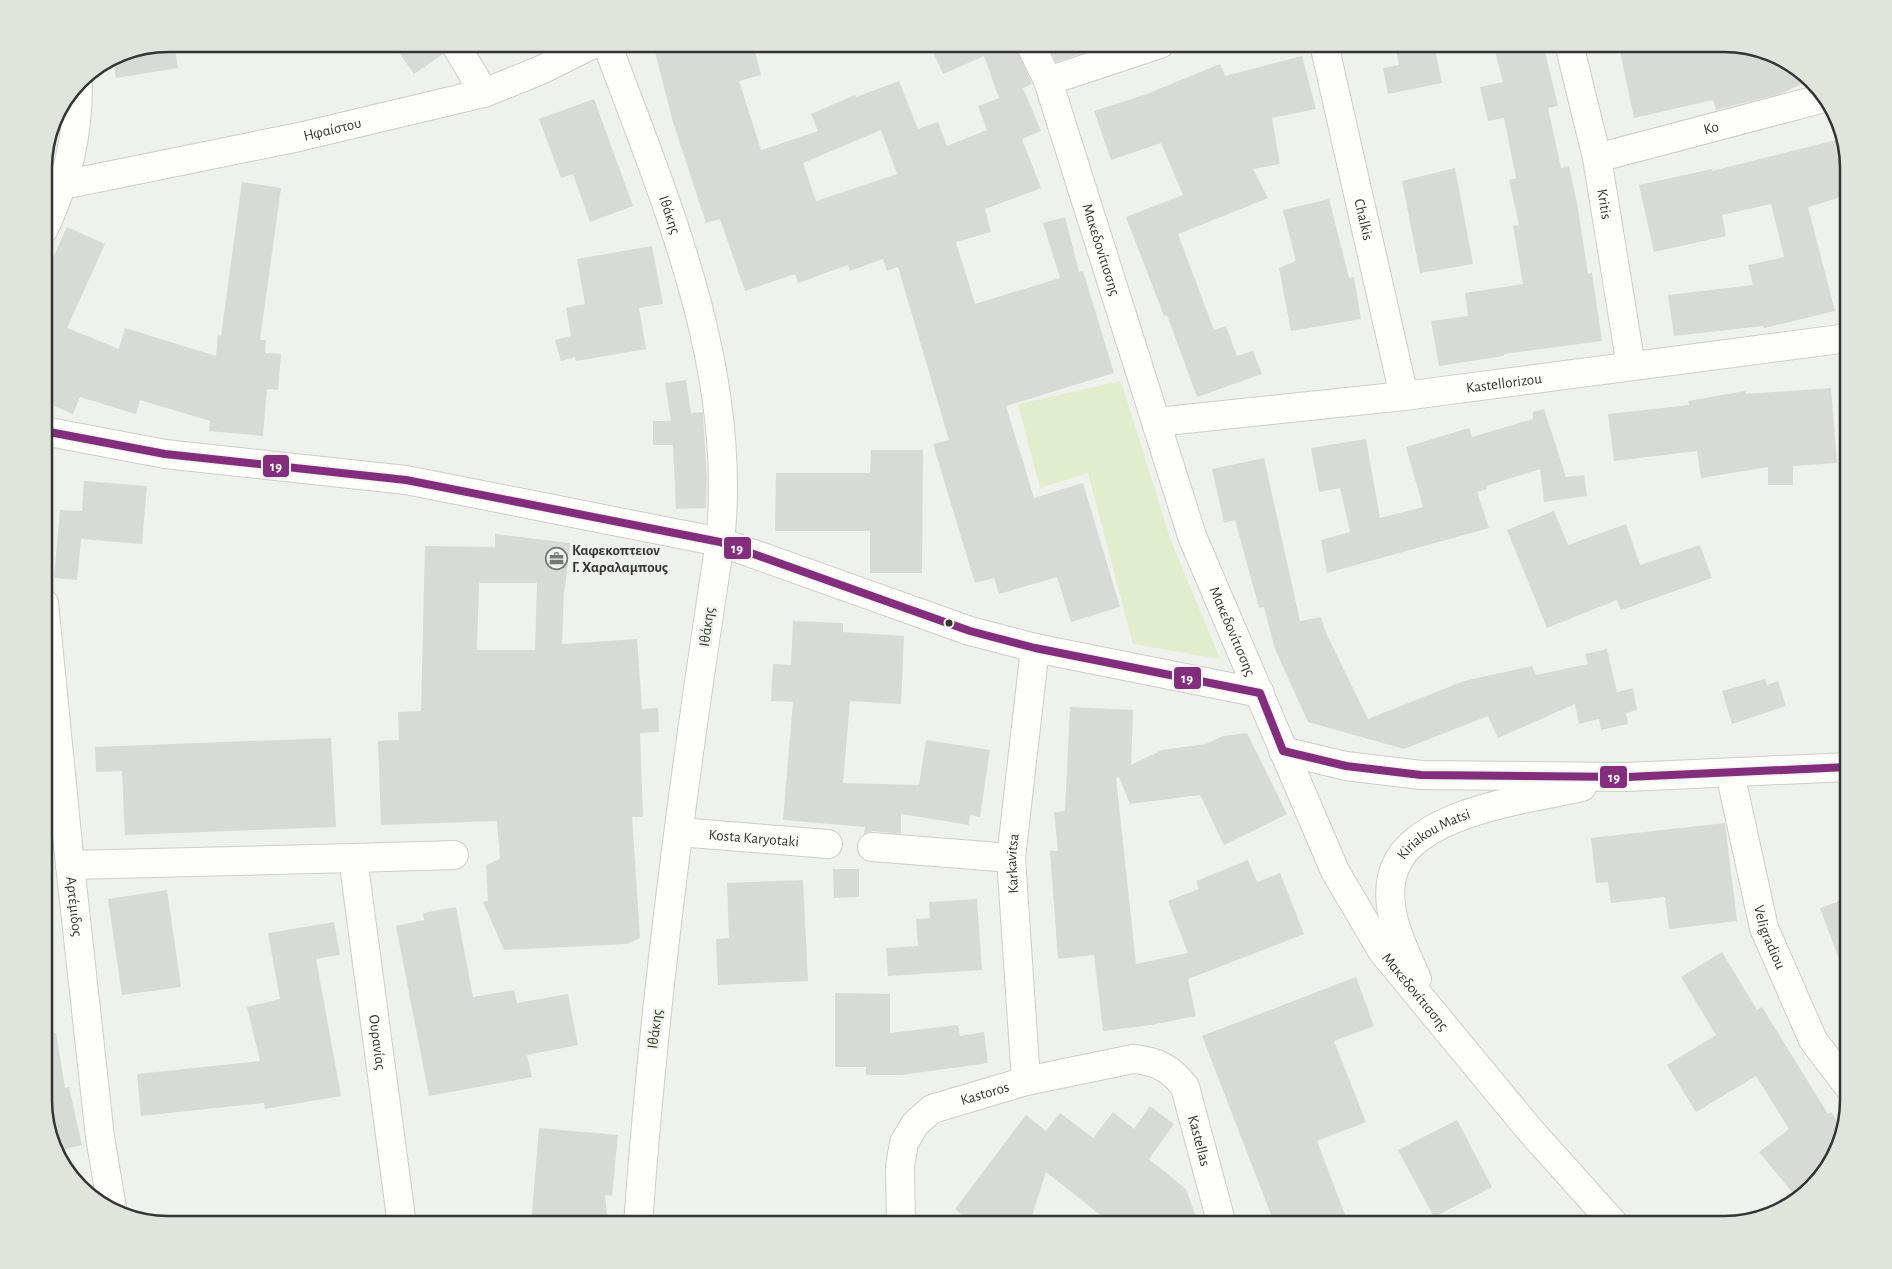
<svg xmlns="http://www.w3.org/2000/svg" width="1892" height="1269" viewBox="0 0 1892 1269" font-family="'Alegreya Sans',sans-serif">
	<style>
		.green { fill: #e1edcd }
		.building { fill: #d8dad7; fill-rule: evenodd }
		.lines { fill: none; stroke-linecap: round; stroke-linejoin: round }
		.street-casing { stroke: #cdcecb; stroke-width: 30 }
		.secondary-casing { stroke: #cdcecb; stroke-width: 30 }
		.street { stroke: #fdfdfc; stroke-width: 28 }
		.secondary { stroke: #fdfdfc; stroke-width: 28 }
		.bus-1-casing { stroke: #f0f2ec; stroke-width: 11 }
		.bus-1 { stroke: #832d7d; stroke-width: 8 }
		.bus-dot { fill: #343532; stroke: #f0f2ec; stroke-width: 2 }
		.labels { text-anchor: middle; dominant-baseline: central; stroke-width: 4.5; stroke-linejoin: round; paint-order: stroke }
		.street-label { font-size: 15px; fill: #343532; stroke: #f0f2ec }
		.poi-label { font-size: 15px; font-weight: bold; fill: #343532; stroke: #f0f2ec; text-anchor: start }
		.rim { fill: none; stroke: #343532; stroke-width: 2.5 }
		.line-badge { stroke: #f0f2ec; stroke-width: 2 }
		.badge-label { font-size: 14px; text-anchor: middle; font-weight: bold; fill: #fff }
	</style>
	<rect width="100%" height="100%" fill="#eff1ed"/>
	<polygon class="green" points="1121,381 1171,541 1220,659 1133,644 1088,473 1040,488 1018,404"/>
	<g class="building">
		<polygon points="169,44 174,44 178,68 116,78 113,59 121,53"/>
		<polygon points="393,44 439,44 443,54 414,74"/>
		<path d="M653,44H753L761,75L739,81L761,150L818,131L811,114L855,95L856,97L899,81L918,129L938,122L947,146L987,130L978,106L999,98L984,56L943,74L933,52L952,44H1015L1032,84L1023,88L1041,131L1022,139L1041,188L985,209L991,232L956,242L975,304L1060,278L1043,223L1065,217L1079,272L1083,271L1114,373L1006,406L1034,498L1083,483L1120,607L1071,622L1057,577L999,594L994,578L975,583L933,444L949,440L898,267L887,271L883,259L850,271L848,265L798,283L795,274L745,291L720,219L706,223L673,122ZM881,130L897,174L816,201L803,163Z"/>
		<polygon points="1047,44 1087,44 1090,51 1056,62"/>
		<polygon points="1395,44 1434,44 1442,83 1388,94 1383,68 1399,65"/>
		<polygon points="1493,44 1543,44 1558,106 1548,108 1561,168 1569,166 1577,203 1588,274 1592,273 1602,341 1504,354 1504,356 1439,366 1431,321 1468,316 1465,293 1523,284 1513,226 1519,225 1509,180 1516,178 1504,118 1488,121 1480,87 1503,82"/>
		<polygon points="1660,44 1723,44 1793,65 1808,81 1783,93 1716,110 1713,100 1634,118 1620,52"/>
		<polygon points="1302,56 1316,109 1272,118 1280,164 1253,169 1268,198 1178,234 1214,330 1226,326 1237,356 1253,351 1262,374 1197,397 1167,315 1164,316 1126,217 1183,195 1161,143 1111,160 1094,111 1147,94 1220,64 1225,76"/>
		<polygon points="594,99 633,206 590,222 573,174 561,178 539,119"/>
		<polygon points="1840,139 1848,169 1848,195 1808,207 1835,311 1764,328 1763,326 1674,336 1668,295 1753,285 1748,265 1784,257 1771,204 1722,215 1726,236 1654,252 1639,185 1712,169 1712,171"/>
		<polygon points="1455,168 1473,264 1420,273 1402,181"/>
		<polygon points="242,182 281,188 260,340 266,340 265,353 281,354 278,390 267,389 263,436 209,431 210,421 140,400 136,414 80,397 73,414 44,402 44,277 67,227 105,244 67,328 119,349 125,328 216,356 218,335 221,336"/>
		<polygon points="1329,199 1349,278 1354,277 1361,319 1291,331 1279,268 1296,261 1283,210"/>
		<polygon points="652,246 663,304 639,308 646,349 576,361 575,357 561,361 555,340 571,336 566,308 585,304 577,259"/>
		<polygon points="686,380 691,413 703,412 703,416 707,478 706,508 676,509 673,445 653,445 653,421 671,421 665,383"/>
		<polygon points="1831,388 1837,463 1793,466 1793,485 1768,485 1768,467 1701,478 1697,451 1614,461 1608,414 1689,405 1688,401 1745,391 1746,394"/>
		<polygon points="1544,409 1566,477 1584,475 1587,496 1544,502 1540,469 1486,486 1487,489 1477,492 1489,528 1327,573 1321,540 1350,532 1340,488 1319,492 1311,448 1366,439 1380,518 1423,507 1406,447 1469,428 1472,437 1533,419 1533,412"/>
		<polygon points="871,450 923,450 922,573 870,573 870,531 775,531 776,473 870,473"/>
		<polygon points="1264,458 1300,621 1321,617 1326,633 1368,719 1464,681 1532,666 1536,675 1588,664 1585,654 1607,649 1617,692 1633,688 1637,710 1626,713 1628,724 1601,730 1599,719 1579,724 1575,704 1498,738 1488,716 1404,749 1308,722 1275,649 1264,607 1259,608 1235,520 1224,523 1212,469"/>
		<polygon points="84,481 147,486 142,544 81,539 77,580 54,578 60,510 82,511"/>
		<polygon points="1554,511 1568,545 1626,524 1640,565 1700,545 1712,578 1621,610 1617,600 1547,628 1507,530"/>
		<path d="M495,534L570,543L565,589L564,588L562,644L637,639L642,709L658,708L659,732L640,733L643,817H632L640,938L627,944L504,950L483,902L488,901L486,865L500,859L497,821L381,825L378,741L399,740L398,712L421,711L425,546L495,547ZM479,583H537L535,650H477Z"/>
		<polygon points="793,621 843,623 843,632 904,636 901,704 850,701 843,783 919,785 926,740 990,750 980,817 970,815 969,825 901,814 901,834 873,831 864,834 865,827 783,820 793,702 771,701 773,664 791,665"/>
		<polygon points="1765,679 1767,685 1778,681 1786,706 1732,724 1722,691"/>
		<polygon points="1070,707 1133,710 1131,765 1162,750 1206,744 1223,736 1247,733 1287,814 1224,845 1200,795 1130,804 1119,777 1116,778 1136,964 1188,953 1168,901 1199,889 1196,881 1248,860 1257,882 1280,873 1304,934 1188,979 1196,1016 1151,1025 1103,1031 1094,955 1058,959 1050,851 1058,851 1054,812 1065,811"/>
		<polygon points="331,738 336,827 125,835 122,771 96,772 95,747"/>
		<polygon points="1725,823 1737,921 1669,929 1665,897 1611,903 1608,882 1596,883 1591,838"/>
		<polygon points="833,869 859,869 859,897 834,898"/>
		<polygon points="803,880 808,981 718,985 716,939 729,938 727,883"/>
		<polygon points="167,890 181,987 122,995 108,899"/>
		<polygon points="1848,898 1848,978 1846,978 1820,908"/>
		<polygon points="977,899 982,970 888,976 886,948 918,946 916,919 930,918 929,902"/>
		<polygon points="456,907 473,997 514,990 517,1003 568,994 578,1045 527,1055 532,1077 429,1096 396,926 424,920 423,913"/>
		<polygon points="334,922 340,955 316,959 341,1096 265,1109 264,1103 141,1116 137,1074 260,1061 247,1007 280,999 268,933"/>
		<polygon points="1722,952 1757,1010 1762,1007 1828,1114 1831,1112 1841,1126 1827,1170 1796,1197 1759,1152 1789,1129 1756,1076 1696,1112 1667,1065 1716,1035 1681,977"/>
		<polygon points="1356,977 1374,1026 1334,1041 1366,1122 1317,1141 1349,1225 1275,1225 1202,1036"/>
		<polygon points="835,993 890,994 890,1033 958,1025 960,1036 984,1032 988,1063 902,1075 866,1075 866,1067 835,1067"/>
		<polygon points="56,1033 65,1088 69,1087 82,1145 57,1151 44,1108 44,1034"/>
		<polygon points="1150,1106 1174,1124 1149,1159 1186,1189 1199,1225 1113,1225 1046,1172 1029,1225 975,1225 955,1209 1026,1115 1046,1131 1060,1113 1093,1138 1113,1112 1134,1129"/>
		<polygon points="1457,1120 1492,1187 1434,1217 1398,1150"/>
		<polygon points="539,1128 618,1135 612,1196 605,1195 608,1225 531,1225"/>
	</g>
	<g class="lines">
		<defs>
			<g id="street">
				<polyline points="455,44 484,93"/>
				<path id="s1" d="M607,44C666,202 739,370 720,542C685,769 654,997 638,1225"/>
				<path id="s2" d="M1324,44L1404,396"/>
				<path id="s3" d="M1569,44L1597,158L1631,366"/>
				<polyline points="1048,81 1160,44"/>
				<path id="s4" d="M1597,158L1824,98"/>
				<path id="s5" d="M63,185L299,137L484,93L541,70L593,44"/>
				<path id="s6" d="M1157,422L1404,396L1848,338"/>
				<polyline points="44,431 165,454 406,480 720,542 970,631 1035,648 1260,693"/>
				<path id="s7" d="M44,603L70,865L100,1137L112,1208"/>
				<path id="s8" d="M1730,773L1764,928L1813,1040L1848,1086"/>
				<path id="s9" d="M679,832L828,844"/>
				<polyline points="872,847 1011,858"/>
				<polyline points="353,858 454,855"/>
				<path id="s10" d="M70,865L353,858L402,1225"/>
				<path id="s11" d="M1026,1081L1011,858L1035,648"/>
				<path id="s12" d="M901,1225L900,1166L904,1143L915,1124L932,1109L1026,1081L1133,1059C1156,1061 1171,1068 1185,1087L1222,1225"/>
			</g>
			<g id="secondary">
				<path id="s13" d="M1030,44L1048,81L1192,536L1335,871L1382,951L1529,1129L1615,1225"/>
				<path d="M44,229C67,177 78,142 78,84"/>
				<polyline points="1283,751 1346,766 1421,775 1627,777 1848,767"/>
				<path id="s14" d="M1417,979C1404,949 1384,912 1392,877C1406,812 1527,800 1582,787"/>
			</g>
		</defs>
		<use href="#street" class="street-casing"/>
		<use href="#secondary" class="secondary-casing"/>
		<use href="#street" class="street"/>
		<use href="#secondary" class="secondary"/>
		<defs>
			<polyline id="bus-1" points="44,431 165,454 406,480 720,542 970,631 1035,648 1260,693 1283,751 1346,766 1421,775 1627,777 1848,767"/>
		</defs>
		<use href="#bus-1" class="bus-1-casing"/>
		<use href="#bus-1" class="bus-1"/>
	</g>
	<defs>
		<symbol id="office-ring" viewBox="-11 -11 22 22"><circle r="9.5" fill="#f0f2ec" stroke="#757773" stroke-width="1.5"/><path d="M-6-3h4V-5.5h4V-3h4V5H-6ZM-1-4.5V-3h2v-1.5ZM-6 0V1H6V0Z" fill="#757773"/></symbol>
	</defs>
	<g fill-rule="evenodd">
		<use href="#office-ring" x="544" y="546" width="25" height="25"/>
	</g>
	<circle class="bus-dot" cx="949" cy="623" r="4.5"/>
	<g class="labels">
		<g class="street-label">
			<text stroke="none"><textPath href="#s5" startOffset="275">Ηφαίστου</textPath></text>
			<text stroke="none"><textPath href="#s4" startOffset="118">Ko</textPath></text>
			<text stroke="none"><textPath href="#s3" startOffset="164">Kritis</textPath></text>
			<text stroke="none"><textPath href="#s1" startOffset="182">Ιθάκης</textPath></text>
			<text stroke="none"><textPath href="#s2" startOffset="180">Chalkis</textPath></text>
			<text stroke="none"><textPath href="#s13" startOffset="218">Μακεδονίτισσης</textPath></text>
			<text stroke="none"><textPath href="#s6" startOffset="349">Kastellorizou</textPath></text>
			<text transform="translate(707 627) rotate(-82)">Ιθάκης</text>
			<text stroke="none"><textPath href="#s13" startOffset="622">Μακεδονίτισσης</textPath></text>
			<text stroke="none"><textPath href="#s9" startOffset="75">Kosta Karyotaki</textPath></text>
			<text stroke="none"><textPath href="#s14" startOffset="170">Kiriakou Matsi</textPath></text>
			<text stroke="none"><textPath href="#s11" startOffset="218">Karkavitsa</textPath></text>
			<text stroke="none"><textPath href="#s7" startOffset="305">Αρτέμιδος</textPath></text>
			<text stroke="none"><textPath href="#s8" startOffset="169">Veligradiou</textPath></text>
			<text stroke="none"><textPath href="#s13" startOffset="1028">Μακεδονίτισσης</textPath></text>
			<text transform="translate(655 1029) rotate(-83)">Ιθάκης</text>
			<text stroke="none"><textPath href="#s10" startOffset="469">Ουρανίας</textPath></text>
			<text stroke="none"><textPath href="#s12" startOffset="182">Kastoros</textPath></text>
			<text stroke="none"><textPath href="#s12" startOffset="451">Kastellas</textPath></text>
		</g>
		<g class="poi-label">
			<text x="572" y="550">Καφεκοπτειον<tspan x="572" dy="17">Γ. Χαραλαμπους</tspan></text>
		</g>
	</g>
	<path d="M0 0H1892V1269H0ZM168 52H1724A116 116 0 0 1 1840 168V1100A116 116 0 0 1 1724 1216H168A116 116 0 0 1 52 1100V168A116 116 0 0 1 168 52Z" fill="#e1e3dd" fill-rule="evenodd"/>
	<path class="rim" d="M168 52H1724A116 116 0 0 1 1840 168V1100A116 116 0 0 1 1724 1216H168A116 116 0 0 1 52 1100V168A116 116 0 0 1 168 52Z"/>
	<g class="line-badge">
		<rect x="262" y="454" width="28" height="24" rx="5" fill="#832d7d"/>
		<rect x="723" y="536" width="29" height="24" rx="5" fill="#832d7d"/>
		<rect x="1173" y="666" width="29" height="24" rx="5" fill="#832d7d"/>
		<rect x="1599" y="765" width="29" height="24" rx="5" fill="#832d7d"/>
	</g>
	<g class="badge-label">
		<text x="276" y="471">19</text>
		<text x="737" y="553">19</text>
		<text x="1187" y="683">19</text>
		<text x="1614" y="782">19</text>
	</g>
</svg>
